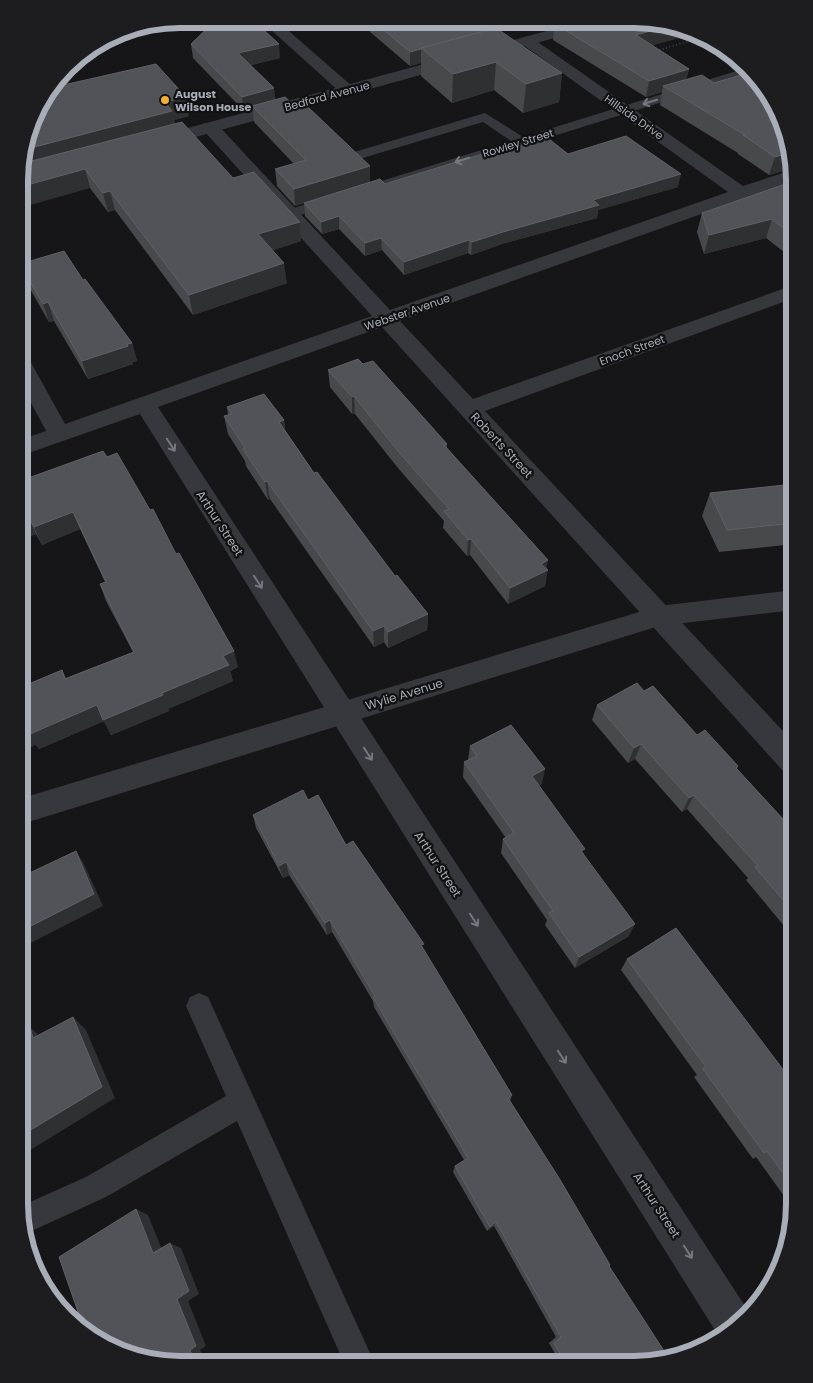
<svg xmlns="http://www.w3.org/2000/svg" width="813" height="1383" viewBox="0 0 813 1383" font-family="Poppins,sans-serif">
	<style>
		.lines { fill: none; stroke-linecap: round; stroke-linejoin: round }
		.path { stroke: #3d3f44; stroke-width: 2; stroke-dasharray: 1 2.5; stroke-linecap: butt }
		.service { fill: #37383d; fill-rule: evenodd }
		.minor { fill: #37383d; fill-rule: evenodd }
		.tertiary { fill: #37383d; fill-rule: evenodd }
		.wall { fill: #47494d }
		.shaded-wall { fill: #2f3033 }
		.building { fill: #525359; stroke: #5f6168 }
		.oneway { stroke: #757881 }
		.poi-dot { fill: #f2b134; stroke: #111113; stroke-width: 2 }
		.labels { text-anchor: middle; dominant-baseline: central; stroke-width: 4.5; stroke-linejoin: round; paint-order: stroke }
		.far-poi-label { font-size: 11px; font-weight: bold; fill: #a8adb8; stroke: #111113; text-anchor: start }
		.far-street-label { font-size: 11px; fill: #a8adb8; stroke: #111113 }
		.street-label { font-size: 12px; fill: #a8adb8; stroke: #111113 }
		.rim { fill: none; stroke: #a8adb8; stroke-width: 6 }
	</style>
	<rect width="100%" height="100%" fill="#161618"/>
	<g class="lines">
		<polyline class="path" points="656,51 699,38"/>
		<g class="service">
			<polygon points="288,19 308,19 306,21 274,29 268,26 270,24"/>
			<polygon points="743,69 745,69 749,75 294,217 284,217 282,214 284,211 511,141 483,122 356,160 349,156 351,153 485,113 523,137"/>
			<polygon points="199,993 208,997 375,1364 344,1363 237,1121 106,1197 25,1234 19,1207 86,1177 226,1096 186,1006 190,997"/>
		</g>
		<g class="minor">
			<polygon points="259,19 275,19 353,87 355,90 353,93 341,93"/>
			<polygon points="527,36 532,38 743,186 792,170 794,181 400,321 473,399 794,285 794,298 485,411 794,743 794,776 784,772 382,327 158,407 747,1309 748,1311 718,1335 140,414 20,456 20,440 46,431 20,382 20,355 28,357 65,424 372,316 204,131 202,127 204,123 216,123 390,310 728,192 522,44 519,41 522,38"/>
		</g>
		<g class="tertiary">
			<polygon points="587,20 611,20 609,23 163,146 151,146 148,142 151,138"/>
			<polygon points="794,590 794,610 659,626 19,825 19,799 659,606"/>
		</g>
	</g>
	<g class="wall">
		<polygon points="192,19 252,19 280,58 251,65 275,99 298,109 370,166 370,182 385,184 568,154 678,187 598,210 597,218 502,244 471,255 468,253 404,275 382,250 365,256 339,229 322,234 305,216 304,203 295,206 277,186 275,169 294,164 254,122 253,109 244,111 193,58 191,44 204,31"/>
		<polygon points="355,19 487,20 480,31 562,73 559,102 523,113 494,90 452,103 421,76 421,63 410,66"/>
		<polygon points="519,20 655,20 652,45 689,69 686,79 714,83 782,118 794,179 794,248 784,252 766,238 704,254 697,232 702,213 786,184 790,169 769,175 738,154 738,153 660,105 662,92 646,97 553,40 554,27 538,31"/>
		<polygon points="59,86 189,116 174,120 175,124 233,178 300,222 301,241 273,250 287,283 193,315 115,210 108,212 90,188"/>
		<polygon points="20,265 83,280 132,343 137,361 133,362 133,364 88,379 54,321 49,322 26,282"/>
		<polygon points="363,364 447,444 447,448 547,569 545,586 508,604 470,555 467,556 443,528 444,521 398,468 355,414 352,414 330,387 328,370"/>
		<polygon points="227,407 284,420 285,430 314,473 395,576 428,614 427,630 388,648 384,642 374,647 270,499 268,500 246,466 245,461 228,434 224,416 228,415"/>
		<polygon points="103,451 238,667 230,671 233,681 168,709 169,711 111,735 104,721 39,749 36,745 62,670 66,678 133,652 106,601 100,584 105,582 80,529 42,545 36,534 20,540 20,481"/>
		<polygon points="794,484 794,544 719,552 702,516 710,493"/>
		<polygon points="644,691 697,735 738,766 737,769 794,831 794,938 746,880 748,878 687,809 682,812 635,759 628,763 592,720 597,705"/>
		<polygon points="470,746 542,784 539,785 584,854 629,936 575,968 545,925 547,920 501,853 503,839 506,838 463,777 464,762 468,760"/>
		<polygon points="308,800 346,845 423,949 512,1095 510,1101 609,1266 634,1364 561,1364 549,1343 556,1337 494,1226 487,1231 453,1172 455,1166 464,1160 374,1007 373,1001 332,932 327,935 289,875 283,878 256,828 253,815"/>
		<polygon points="627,959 794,1084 794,1210 756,1157 753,1159 694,1077 697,1075 621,970"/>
	</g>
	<g class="shaded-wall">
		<polygon points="479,20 487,20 478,34 474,27"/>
		<polygon points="539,20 580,20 555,24 554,27 538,31"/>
		<polygon points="668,26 690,35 633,51 636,35"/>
		<polygon points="279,44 280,58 240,68 238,53"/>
		<polygon points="421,49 421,63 410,66 410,52"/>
		<polygon points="496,62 494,90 452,103 453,74"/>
		<polygon points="689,69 685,85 663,86 662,92 646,97 649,81"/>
		<polygon points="562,73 559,102 523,113 526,84"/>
		<polygon points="274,88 276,103 252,106 253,109 244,111 242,97"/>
		<polygon points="186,97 189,116 174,120 176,130 20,172 20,158 23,150 165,102"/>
		<polygon points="789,153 792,168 791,167 790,169 769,175 775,157"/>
		<polygon points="370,166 370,182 295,206 294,189"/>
		<polygon points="85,169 90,188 20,208 20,187"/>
		<polygon points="681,174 678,187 598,210 597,218 502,244 471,255 472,242 593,200"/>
		<polygon points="110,191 115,210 108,212 103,193"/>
		<polygon points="339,216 339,229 322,234 321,222"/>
		<polygon points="772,219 766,238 704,254 709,235"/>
		<polygon points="300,222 301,241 261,254 258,234"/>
		<polygon points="794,231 794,248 784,252 790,233"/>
		<polygon points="381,238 382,250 365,256 365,243"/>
		<polygon points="469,240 468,253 404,275 404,262"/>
		<polygon points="284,263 287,283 193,315 189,295"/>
		<polygon points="48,302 54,321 49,322 43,304"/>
		<polygon points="132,343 137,361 133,362 133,364 88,379 82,361"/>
		<polygon points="354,396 355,414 352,414 352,397"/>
		<polygon points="284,420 286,438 279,422"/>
		<polygon points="267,481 270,499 268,500 265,482"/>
		<polygon points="73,512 80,529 42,545 34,527"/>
		<polygon points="28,516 36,534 20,540 20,519"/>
		<polygon points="471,539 470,555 467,556 468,540"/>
		<polygon points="548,560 546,571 548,570 545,586 508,604 510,588 541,564"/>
		<polygon points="428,614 427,630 388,648 388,632"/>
		<polygon points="384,626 384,642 374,647 373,631"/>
		<polygon points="234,651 238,667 230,671 233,681 168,709 169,711 111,735 104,721 39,749 36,745 19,752 19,733 97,705 162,693 223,656"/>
		<polygon points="641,744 635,759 628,763 634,748"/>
		<polygon points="545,769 542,784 529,791 532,776"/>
		<polygon points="694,795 687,809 682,812 689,798"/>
		<polygon points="76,851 84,864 103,906 19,949 19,932"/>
		<polygon points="286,862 289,875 283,878 279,866"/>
		<polygon points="330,920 332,932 327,935 325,923"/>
		<polygon points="635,924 629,936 575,968 579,957"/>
		<polygon points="73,1017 86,1030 115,1098 19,1157 19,1137"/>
		<polygon points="30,1027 45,1041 33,1038"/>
		<polygon points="136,1209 148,1215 165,1257 153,1253"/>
		<polygon points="496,1222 494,1226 487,1231 490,1227"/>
		<polygon points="170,1243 181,1248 199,1294 188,1301 206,1346 200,1350 205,1363 195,1363 190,1350 177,1299"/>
	</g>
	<g class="building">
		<polygon points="203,19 252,19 279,44 238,53 274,88 242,97 191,44 210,26"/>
		<polygon points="371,19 479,20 474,27 481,32 410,52"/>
		<polygon points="571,20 655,20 668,26 636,35 689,69 649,81 555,24"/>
		<polygon points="496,28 562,73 526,84 496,62 453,74 421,48"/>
		<polygon points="156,64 186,97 165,102 172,111 23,150 35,108 54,84 56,83 59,86"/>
		<polygon points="748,73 782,118 789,153 775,157 743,135 745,135 663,86 702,75 714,83"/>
		<polygon points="285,97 298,109 308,107 370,166 294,189 275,169 306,160 252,106"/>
		<polygon points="182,122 233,178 254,172 300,222 258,234 284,263 189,295 110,191 103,193 85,169 20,187 20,164"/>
		<polygon points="544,135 568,154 626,136 681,174 593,200 599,205 503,232 472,242 469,240 404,262 381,238 365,243 339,216 321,222 304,203 380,179 385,184"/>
		<polygon points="794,181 794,231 790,233 772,219 709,235 702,213"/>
		<polygon points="64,251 83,280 85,279 132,343 127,344 128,346 82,361 48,302 43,304 20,264"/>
		<polygon points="358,359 363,364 373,361 447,444 444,445 548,560 541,564 548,570 510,588 471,539 468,540 444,511 449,509 398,451 354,396 352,397 328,370"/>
		<polygon points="264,394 284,420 279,422 314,473 317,472 395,576 397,575 428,614 388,632 384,626 373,631 267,481 265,482 243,449 245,448 224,416 232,414 227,407"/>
		<polygon points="103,451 107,457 117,453 150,510 153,509 176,554 179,553 234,651 223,656 229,665 162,693 163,695 103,720 97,705 30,734 28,729 19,733 19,688 62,670 65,679 134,652 100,584 106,582 73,512 34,527 28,516 20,519 20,481"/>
		<polygon points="794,484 794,523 727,530 710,493"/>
		<polygon points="637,683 644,691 653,686 697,735 705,730 738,766 736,768 794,831 794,913 755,867 758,866 694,795 689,798 641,744 634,748 597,705"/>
		<polygon points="511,725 545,769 532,776 585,849 581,851 635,924 579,957 549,913 553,911 503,839 514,833 464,762 477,756 470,746"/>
		<polygon points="303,790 308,800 318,795 346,845 353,841 424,944 421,945 512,1095 508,1098 559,1178 610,1265 609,1266 668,1357 634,1364 566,1364 554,1343 561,1337 496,1222 490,1227 455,1166 468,1158 373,997 375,996 330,920 325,923 286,862 279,866 253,815"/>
		<polygon points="76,851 94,894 19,932 19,878"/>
		<polygon points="676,928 794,1084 794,1188 767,1151 764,1153 703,1069 706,1067 627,959"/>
		<polygon points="73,1017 102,1087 19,1137 19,1034 30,1027 33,1038"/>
		<polygon points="136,1209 153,1253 170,1243 189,1291 177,1299 196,1346 190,1350 195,1363 158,1363 85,1332 59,1257"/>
	</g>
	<defs><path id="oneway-shaft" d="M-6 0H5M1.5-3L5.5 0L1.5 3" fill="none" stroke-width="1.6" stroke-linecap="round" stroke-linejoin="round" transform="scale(1.25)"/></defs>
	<g class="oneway">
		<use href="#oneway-shaft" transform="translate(650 102) rotate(163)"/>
		<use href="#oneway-shaft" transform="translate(462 160) rotate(163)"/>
		<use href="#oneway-shaft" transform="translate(171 445) rotate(57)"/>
		<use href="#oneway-shaft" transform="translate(258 582) rotate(57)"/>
		<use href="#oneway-shaft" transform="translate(368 754) rotate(57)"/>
		<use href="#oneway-shaft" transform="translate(474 920) rotate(57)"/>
		<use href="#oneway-shaft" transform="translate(562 1057) rotate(57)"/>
		<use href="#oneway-shaft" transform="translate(688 1252) rotate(57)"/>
	</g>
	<circle class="poi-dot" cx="165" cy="100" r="5"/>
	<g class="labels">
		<g class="far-poi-label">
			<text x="175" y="94">August<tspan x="175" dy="13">Wilson House</tspan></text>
		</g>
		<g class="far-street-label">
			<text transform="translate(327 96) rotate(-15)">Bedford Avenue</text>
			<text transform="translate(634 117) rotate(35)">Hillside Drive</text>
			<text transform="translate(518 143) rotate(-17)">Rowley Street</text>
			<text transform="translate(407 312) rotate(-19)">Webster Avenue</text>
			<text transform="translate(632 350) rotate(-20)">Enoch Street</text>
		</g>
		<g class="street-label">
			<text transform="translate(502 445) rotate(47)">Roberts Street</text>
			<text transform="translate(220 523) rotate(57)">Arthur Street</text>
			<text transform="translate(404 694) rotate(-17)">Wylie Avenue</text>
			<text transform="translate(438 864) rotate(57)">Arthur Street</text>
			<text transform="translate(657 1205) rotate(57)">Arthur Street</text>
		</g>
	</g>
	<path d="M0 0H813V1383H0ZM180 28H634A152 152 0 0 1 786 180V1204A152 152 0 0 1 634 1356H180A152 152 0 0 1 28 1204V180A152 152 0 0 1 180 28Z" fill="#1d1d20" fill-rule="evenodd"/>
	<path class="rim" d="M180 28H634A152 152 0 0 1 786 180V1204A152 152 0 0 1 634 1356H180A152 152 0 0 1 28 1204V180A152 152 0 0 1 180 28Z"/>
</svg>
